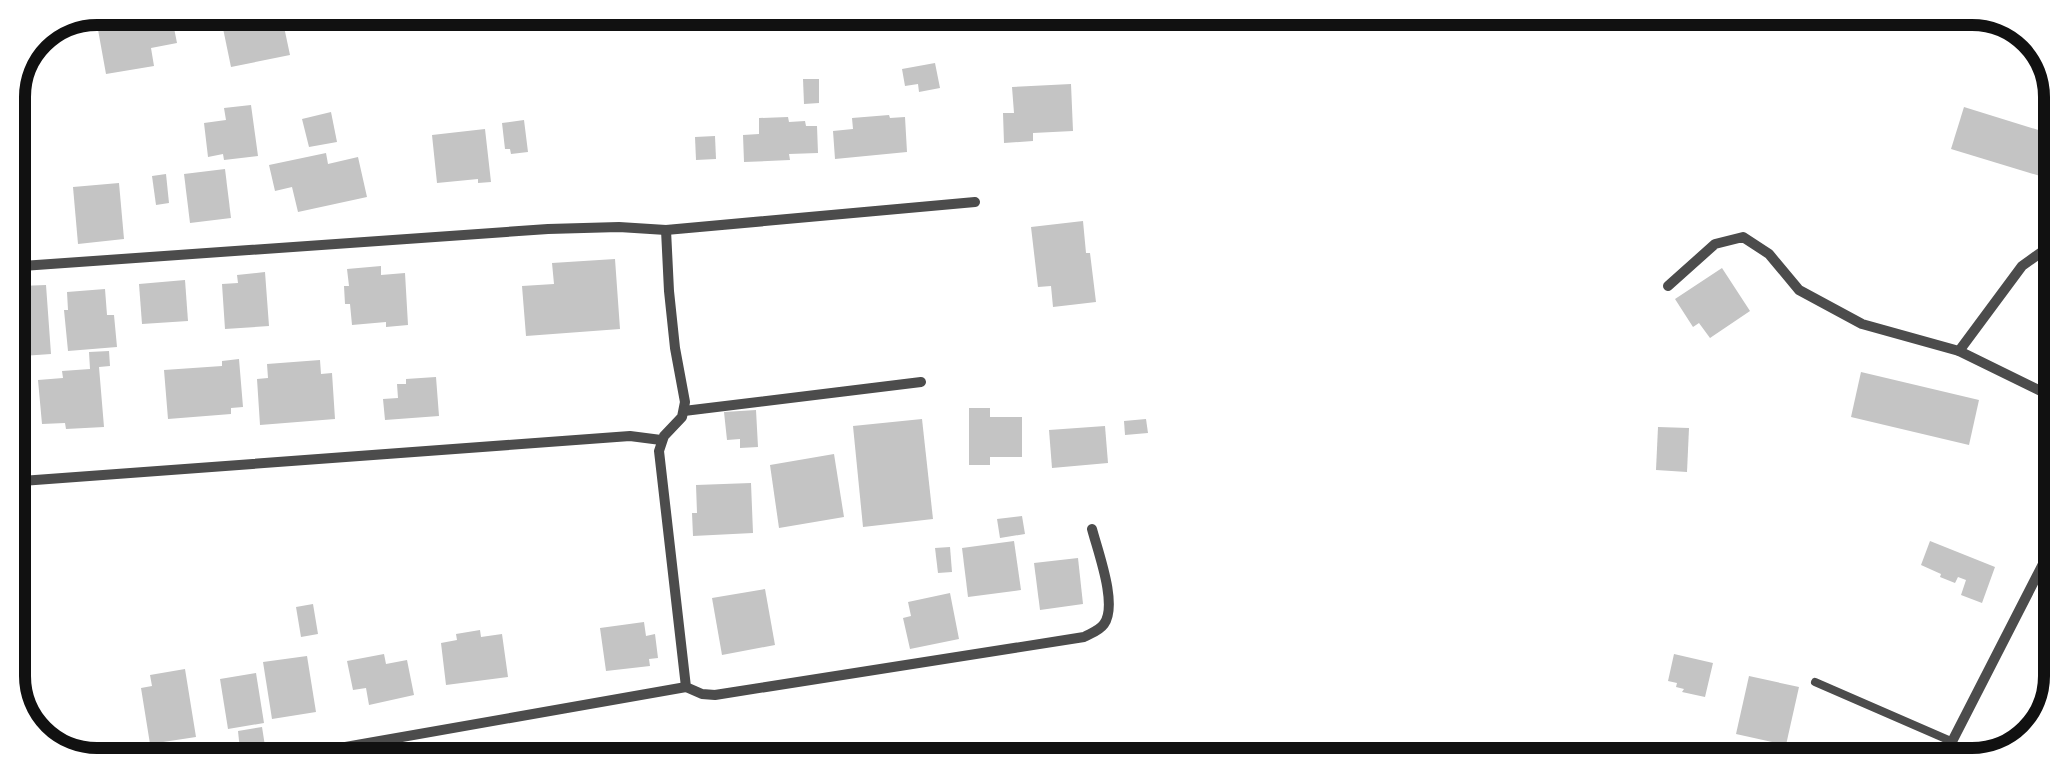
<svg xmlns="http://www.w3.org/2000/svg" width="2069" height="773" viewBox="0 0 2069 773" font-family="Manrope,sans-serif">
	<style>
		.building { fill: #c4c4c4 }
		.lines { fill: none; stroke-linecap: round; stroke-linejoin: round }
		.service { stroke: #4c4c4c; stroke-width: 8 }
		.minor { stroke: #4c4c4c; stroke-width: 10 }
		.rim { fill: none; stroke: #111; stroke-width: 12 }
	</style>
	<rect width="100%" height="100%" fill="#fff"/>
	<g class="building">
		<polygon points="126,8 161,8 163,15 171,13 177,43 151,48 154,66 106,74 95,13"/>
		<polygon points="226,8 280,8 290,55 231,67 219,9"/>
		<polygon points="935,63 940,88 919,92 918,84 905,86 902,69"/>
		<polygon points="803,79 819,79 819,103 804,104"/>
		<polygon points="1071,84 1073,131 1033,133 1033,141 1004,143 1003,113 1014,113 1012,87"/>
		<polygon points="251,105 258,156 224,160 223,154 208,157 204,123 226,120 224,108"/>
		<polygon points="1964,107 2061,137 2050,179 1951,149"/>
		<polygon points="331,112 337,142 309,147 302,119"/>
		<polygon points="889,115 890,118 905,117 907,152 835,159 833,131 853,129 852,118"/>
		<polygon points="788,117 789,122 805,121 806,126 817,126 818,153 789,154 790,160 744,162 743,135 759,134 759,118"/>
		<polygon points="524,120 528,152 511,154 510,149 505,149 502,123"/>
		<polygon points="485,129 491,182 478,183 478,179 437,183 432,135"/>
		<polygon points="715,136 716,159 696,160 695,137"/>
		<polygon points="326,153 328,164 358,157 367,197 298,212 292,187 275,191 269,165"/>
		<polygon points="225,169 231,218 190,223 184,174"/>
		<polygon points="166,174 169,203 156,205 152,176"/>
		<polygon points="119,183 124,239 78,244 73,187"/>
		<polygon points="1083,221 1086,253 1090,253 1096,302 1053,307 1051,286 1038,287 1031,227"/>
		<polygon points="615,259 620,329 526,336 522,286 554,284 552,263"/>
		<polygon points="381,266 381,275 405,273 408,325 386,327 386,322 352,325 350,304 345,304 344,286 349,286 347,269"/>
		<polygon points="1722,268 1750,311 1710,338 1699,323 1693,327 1675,299"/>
		<polygon points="265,272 269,326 225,329 222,284 238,283 237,275"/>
		<polygon points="185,280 188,321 142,324 139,284"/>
		<polygon points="46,285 51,354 8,357 8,294 20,293 20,286"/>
		<polygon points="105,289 107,315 114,315 117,347 68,351 64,310 68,310 67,292"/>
		<polygon points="109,351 110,366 99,367 104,427 66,429 65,423 42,424 38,380 63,378 62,371 90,369 89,352"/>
		<polygon points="239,359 243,407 231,408 231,414 168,419 164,370 222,366 222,361"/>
		<polygon points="320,360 321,374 332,373 335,419 260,425 257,379 268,378 267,364"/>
		<polygon points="1861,372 1979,400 1969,445 1851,417"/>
		<polygon points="436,377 439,416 385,420 383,399 398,398 397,384 406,384 406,379"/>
		<polygon points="969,408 990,408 990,417 1022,417 1022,457 990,457 990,465 969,465"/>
		<polygon points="756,410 758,447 740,448 740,439 727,440 724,412"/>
		<polygon points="922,419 933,519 863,527 853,426"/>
		<polygon points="1146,419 1148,433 1125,435 1124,421"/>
		<polygon points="1105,426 1108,463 1052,468 1049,430"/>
		<polygon points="1658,427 1689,428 1687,472 1656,470"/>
		<polygon points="834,454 844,517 779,528 770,465"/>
		<polygon points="751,483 753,533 693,536 692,513 697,513 696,485"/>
		<polygon points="1022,516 1025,534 1000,538 997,519"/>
		<polygon points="1014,541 1021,590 968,597 962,548"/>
		<polygon points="1930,541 1995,567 1982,603 1961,595 1966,580 1958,577 1955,583 1940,577 1941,574 1921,565"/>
		<polygon points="950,547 952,572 938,573 935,548"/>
		<polygon points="1078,558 1083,604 1040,610 1034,563"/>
		<polygon points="765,589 775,645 722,655 712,598"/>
		<polygon points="950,593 959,639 910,649 903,618 911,616 908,602"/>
		<polygon points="313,604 318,634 301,637 296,607"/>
		<polygon points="644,622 646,636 655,634 658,658 649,659 650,666 606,671 600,628"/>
		<polygon points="480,630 481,637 502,634 508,677 446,685 441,643 457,640 456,634"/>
		<polygon points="384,654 386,664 407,660 414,695 369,705 366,688 353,690 347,661"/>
		<polygon points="1674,654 1713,663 1705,697 1682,692 1684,689 1676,687 1677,683 1668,681"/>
		<polygon points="307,656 316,712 272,719 263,662"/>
		<polygon points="185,669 196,737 150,744 141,688 152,686 150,675"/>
		<polygon points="256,673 264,723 228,729 220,679"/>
		<polygon points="1749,676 1799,687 1786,745 1736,734"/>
		<polygon points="262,727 265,746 240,750 238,731"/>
	</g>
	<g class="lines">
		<polyline class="service" points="1815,682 1953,742"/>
		<g class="minor">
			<path d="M666,230L669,291L675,348L685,402L682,417L664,436L659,451L686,687L702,694L715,695L1084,637C1091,633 1099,631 1104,624C1118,605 1098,552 1092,529"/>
			<polyline points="8,267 548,229 619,227 666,230 975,202"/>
			<polyline points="1668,286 1715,244 1743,237 1769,254 1799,290 1862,324 1959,351 2022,266 2060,239"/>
			<polyline points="1959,351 2059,400"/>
			<polyline points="684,411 921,382"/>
			<polyline points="8,482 630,436 661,440"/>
			<polyline points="255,761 317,752 686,687"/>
			<polyline points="1940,765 2045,560 2058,525"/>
		</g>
	</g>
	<path d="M0 0H2069V773H0ZM97 25H1972A72 72 0 0 1 2044 97V676A72 72 0 0 1 1972 748H97A72 72 0 0 1 25 676V97A72 72 0 0 1 97 25Z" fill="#fff" fill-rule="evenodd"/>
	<path class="rim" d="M97 25H1972A72 72 0 0 1 2044 97V676A72 72 0 0 1 1972 748H97A72 72 0 0 1 25 676V97A72 72 0 0 1 97 25Z"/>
</svg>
